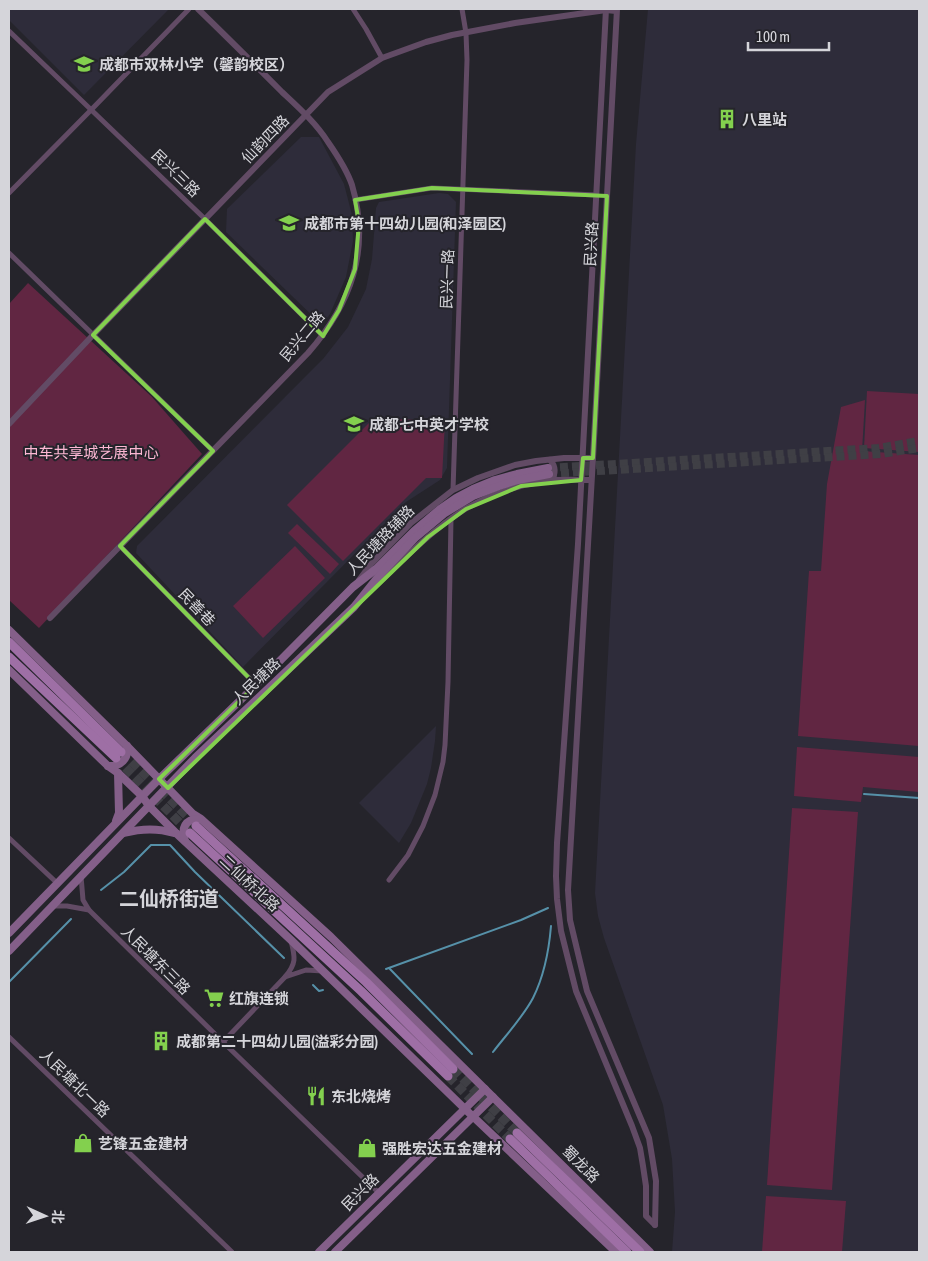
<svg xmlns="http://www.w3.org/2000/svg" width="928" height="1261" viewBox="0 0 928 1261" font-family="'Asap Condensed','Noto Sans SC',sans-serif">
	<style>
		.built { fill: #2e2c3a }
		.green { fill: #612642 }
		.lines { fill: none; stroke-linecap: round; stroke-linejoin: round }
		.stream { stroke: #5691a9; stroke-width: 2 }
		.secondary-tunnel { stroke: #3f3f45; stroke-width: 8; stroke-dasharray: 8 4; stroke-linecap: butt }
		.primary-tunnel { stroke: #3f3f45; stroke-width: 9; stroke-dasharray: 9 4.5; stroke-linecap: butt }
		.minor { stroke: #624b65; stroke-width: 5 }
		.tertiary { stroke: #624b65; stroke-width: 6 }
		.secondary { stroke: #845f89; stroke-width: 8 }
		.primary { stroke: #9e6fa5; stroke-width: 9 }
		.marked { fill: none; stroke: #83d04e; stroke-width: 4; stroke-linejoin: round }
		.labels { text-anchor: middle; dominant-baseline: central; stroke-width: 4; stroke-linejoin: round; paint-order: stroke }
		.poi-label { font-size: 15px; font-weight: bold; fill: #d5d5da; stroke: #25242b; text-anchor: start }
		.street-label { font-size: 15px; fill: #d5d5da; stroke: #25242b }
		.park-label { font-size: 15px; fill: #fcb7d3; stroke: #25242b }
		.district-label { font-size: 20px; font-weight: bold; fill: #d5d5da; stroke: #25242b }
	</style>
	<rect width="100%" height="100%" fill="#25242b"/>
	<g class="built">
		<polygon points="9,9 169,9 84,95 9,20"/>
		<polygon points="648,9 919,9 919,1252 672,1252 675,1212 672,1159 663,1105 604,938 598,916 595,893 632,218 636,144"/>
		<polygon points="301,137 319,137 344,184 352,215 353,241 346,277 330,314 322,325 226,232 227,209"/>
		<polygon points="439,193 448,194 456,202 447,468 440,480 406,502 243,667 136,553 137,546 303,379 323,359 348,327 366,289 372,259 376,208 379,202"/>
		<polygon points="436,726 435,741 431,768 427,784 411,823 399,843 359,803"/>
	</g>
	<g class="green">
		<polygon points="28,283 152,397 202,454 39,628 9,600 9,304"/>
		<polygon points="867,391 919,394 919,452 864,448"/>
		<polygon points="865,400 862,451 919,455 919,746 798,736 809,571 821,571 827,484 841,407"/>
		<polygon points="374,418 445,421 442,478 426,478 343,561 287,505"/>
		<polygon points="297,524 339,564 330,574 288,533"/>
		<polygon points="295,546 325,578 263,638 233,606"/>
		<polygon points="797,747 919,757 919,792 863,787 861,802 794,796"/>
		<polygon points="792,808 858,812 832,1190 767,1185"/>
		<polygon points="766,1196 846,1201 842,1252 762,1252"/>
	</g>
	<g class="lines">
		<g class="stream">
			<polyline points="864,794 919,798"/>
			<polyline points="101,890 124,872 151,845 170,845 195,872 284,958"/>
			<polyline points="389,968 472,1054"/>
			<polyline points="386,969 521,920 548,908"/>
			<polyline points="9,982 71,919"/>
			<polyline points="313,985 319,991 323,990"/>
			<path d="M493,1052C506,1035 523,1017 533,998C544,976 549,950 551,926"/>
		</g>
		<g class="secondary-tunnel">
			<polyline points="548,468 878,448 919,441"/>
			<polyline points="549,474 881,454 919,448"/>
		</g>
		<g class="primary-tunnel">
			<polyline points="122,752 196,825"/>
			<polyline points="116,758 189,832"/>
			<polyline points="453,1069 517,1133"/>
			<polyline points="448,1076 510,1139"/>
		</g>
		<g class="minor">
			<polyline points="353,9 366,29 382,58"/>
			<polyline points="9,31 205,219 323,336"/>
			<polyline points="9,193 91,110 189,9"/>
			<polyline points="355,200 432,188 597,195"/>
			<polyline points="9,253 213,451"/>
			<polyline points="453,490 467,60 466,33 462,9"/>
			<polyline points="120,546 256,685"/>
			<polyline points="9,838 57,883"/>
			<polyline points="389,880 408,855 423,826 435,795 443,762 445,745 448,682 451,519"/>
			<polyline points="52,906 67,906 89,910 83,900 81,876"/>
			<polyline points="89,910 223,1042 379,1193"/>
			<path d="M291,941C295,957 297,963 285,977L306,970L323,971"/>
			<polyline points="9,1037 232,1252"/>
			<polyline points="223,1042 285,977"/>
		</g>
		<g class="tertiary">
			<polyline points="606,9 578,544 557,843 556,876 557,899 561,931 576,991 632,1126 640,1148 643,1166 646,1186 646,1216 655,1225"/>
			<polyline points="617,9 593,458 568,890 570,920 587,991 649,1138 656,1181 655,1225"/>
			<polyline points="9,424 93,335 328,92 382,58 426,42 452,35 515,23 606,10 616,11"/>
			<path d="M550,460C556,466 556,474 551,481"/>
			<polyline points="359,580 371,564 411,523 453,490 478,478 515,465 536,461 564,458 593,458"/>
			<path d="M369,592C399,564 430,531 465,509C489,495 518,485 545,481C560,479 576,480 591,480"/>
			<path d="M50,618L308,353C351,304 371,250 352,185C347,170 337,155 328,142C316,123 298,107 282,92C254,64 226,36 198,9"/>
		</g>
		<g class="secondary">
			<polyline points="9,630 127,746 193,814 201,819 331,937 650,1252"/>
			<polyline points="9,670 108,766 118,773 142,796 149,806 176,833 291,940 465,1109 616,1252"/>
			<path d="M108,766C120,767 129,759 127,746"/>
			<polyline points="116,821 119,813 118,773"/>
			<path d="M124,833C139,829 158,828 174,833"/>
			<path d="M185,841C181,828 185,819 199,819"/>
			<polyline points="9,933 159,779 256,685 353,587 376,569 414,531 440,509 456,498 473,489 495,480 517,474 548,468"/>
			<polyline points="9,951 195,758 354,607 378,577 415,538 445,513 473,496 499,486 518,480 549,474"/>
			<polyline points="319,1252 485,1089"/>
			<polyline points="335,1252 493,1097"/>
		</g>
		<g class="primary">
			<polyline points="9,642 121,752"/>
			<polyline points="9,657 116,758"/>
			<polyline points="196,826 366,982 453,1069"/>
			<polyline points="190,833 361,991 448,1076"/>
			<polyline points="517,1133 640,1252"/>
			<polyline points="510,1139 627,1252"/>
		</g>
	</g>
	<path class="marked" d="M432,188L607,196L593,458H583L581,480L521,486L466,509L428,537L168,788L159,779L256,685L120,546L213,451L93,335L205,219L323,336L339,310L355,269L359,223L355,200Z"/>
	<defs>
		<symbol id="school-bare" viewBox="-9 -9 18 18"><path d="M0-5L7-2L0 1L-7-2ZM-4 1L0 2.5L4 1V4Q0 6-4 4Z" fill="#83d04e" stroke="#25242b" stroke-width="2.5" paint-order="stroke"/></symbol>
		<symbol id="building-bare" viewBox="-9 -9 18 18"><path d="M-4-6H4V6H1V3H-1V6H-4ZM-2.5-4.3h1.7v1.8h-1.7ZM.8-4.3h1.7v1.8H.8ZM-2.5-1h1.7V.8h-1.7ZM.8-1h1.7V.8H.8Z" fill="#83d04e" stroke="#25242b" stroke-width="2.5" paint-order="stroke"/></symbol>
		<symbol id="supermarket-bare" viewBox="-9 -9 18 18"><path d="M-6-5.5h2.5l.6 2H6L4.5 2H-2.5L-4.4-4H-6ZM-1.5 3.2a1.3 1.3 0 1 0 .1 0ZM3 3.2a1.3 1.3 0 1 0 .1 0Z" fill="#83d04e" stroke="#25242b" stroke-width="2.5" paint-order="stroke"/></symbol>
		<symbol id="restaurant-bare" viewBox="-9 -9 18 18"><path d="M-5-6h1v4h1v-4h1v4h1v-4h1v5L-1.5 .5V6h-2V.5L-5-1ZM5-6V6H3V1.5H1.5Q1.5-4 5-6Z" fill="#83d04e" stroke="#25242b" stroke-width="2.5" paint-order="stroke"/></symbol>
		<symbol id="shop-bare" viewBox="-9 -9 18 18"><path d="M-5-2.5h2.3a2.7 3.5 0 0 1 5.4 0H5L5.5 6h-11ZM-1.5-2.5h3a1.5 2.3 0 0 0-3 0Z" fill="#83d04e" stroke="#25242b" stroke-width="2.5" paint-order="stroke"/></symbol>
	</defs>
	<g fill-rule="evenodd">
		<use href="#school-bare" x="70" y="50" width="28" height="28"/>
		<use href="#building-bare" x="713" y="105" width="28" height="28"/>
		<use href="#school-bare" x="275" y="209" width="28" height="28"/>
		<use href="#school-bare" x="340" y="410" width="28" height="28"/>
		<use href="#supermarket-bare" x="200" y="984" width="28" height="28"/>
		<use href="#building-bare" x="147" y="1027" width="28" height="28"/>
		<use href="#restaurant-bare" x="302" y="1082" width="28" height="28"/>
		<use href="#shop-bare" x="69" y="1129" width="28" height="28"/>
		<use href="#shop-bare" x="353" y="1134" width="28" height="28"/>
	</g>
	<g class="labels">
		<g class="poi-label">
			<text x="99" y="64">成都市双林小学（馨韵校区）</text>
			<text x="742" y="119">八里站</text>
			<text x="304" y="223">成都市第十四幼儿园(和泽园区)</text>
			<text x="369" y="424">成都七中英才学校</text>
			<text x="229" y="998">红旗连锁</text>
			<text x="176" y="1041">成都第二十四幼儿园(溢彩分园)</text>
			<text x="331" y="1096">东北烧烤</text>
			<text x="98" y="1143">艺锋五金建材</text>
			<text x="382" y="1148">强胜宏达五金建材</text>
		</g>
		<g class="street-label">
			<text transform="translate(265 139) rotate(-46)">仙韵四路</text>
			<text transform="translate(176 173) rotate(44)">民兴三路</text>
			<text transform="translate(591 244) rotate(-87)">民兴路</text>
			<text transform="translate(447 279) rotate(-88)">民兴一路</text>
			<text transform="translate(302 336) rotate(-50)">民兴二路</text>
			<text transform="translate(380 540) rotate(-46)">人民塘路辅路</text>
			<text transform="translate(197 607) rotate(46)">民善巷</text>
			<text transform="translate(256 681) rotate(-44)">人民塘路</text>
			<text transform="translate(250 883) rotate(43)">二仙桥北路</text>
			<text transform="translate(156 960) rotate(45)">人民塘东三路</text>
			<text transform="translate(75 1083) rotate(44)">人民塘北一路</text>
			<text transform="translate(581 1164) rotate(45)">蜀龙路</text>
			<text transform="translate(360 1192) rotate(-45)">民兴路</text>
		</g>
		<g class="park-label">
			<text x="91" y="452">中车共享城艺展中心</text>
		</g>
		<g class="district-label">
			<text x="169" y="898">二仙桥街道</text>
		</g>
	</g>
	<rect width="928" height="1261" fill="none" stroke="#d5d5da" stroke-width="20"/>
	<g transform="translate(45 1216) rotate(93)" stroke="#25242b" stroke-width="4" paint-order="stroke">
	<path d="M0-4L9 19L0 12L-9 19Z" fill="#d5d5da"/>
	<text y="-8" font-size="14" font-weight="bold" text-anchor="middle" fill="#d5d5da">北</text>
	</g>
	<path d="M748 42v8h81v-8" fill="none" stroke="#d5d5da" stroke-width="2.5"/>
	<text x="756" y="42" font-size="15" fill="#d5d5da" stroke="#25242b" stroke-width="4" paint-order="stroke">100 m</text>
</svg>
